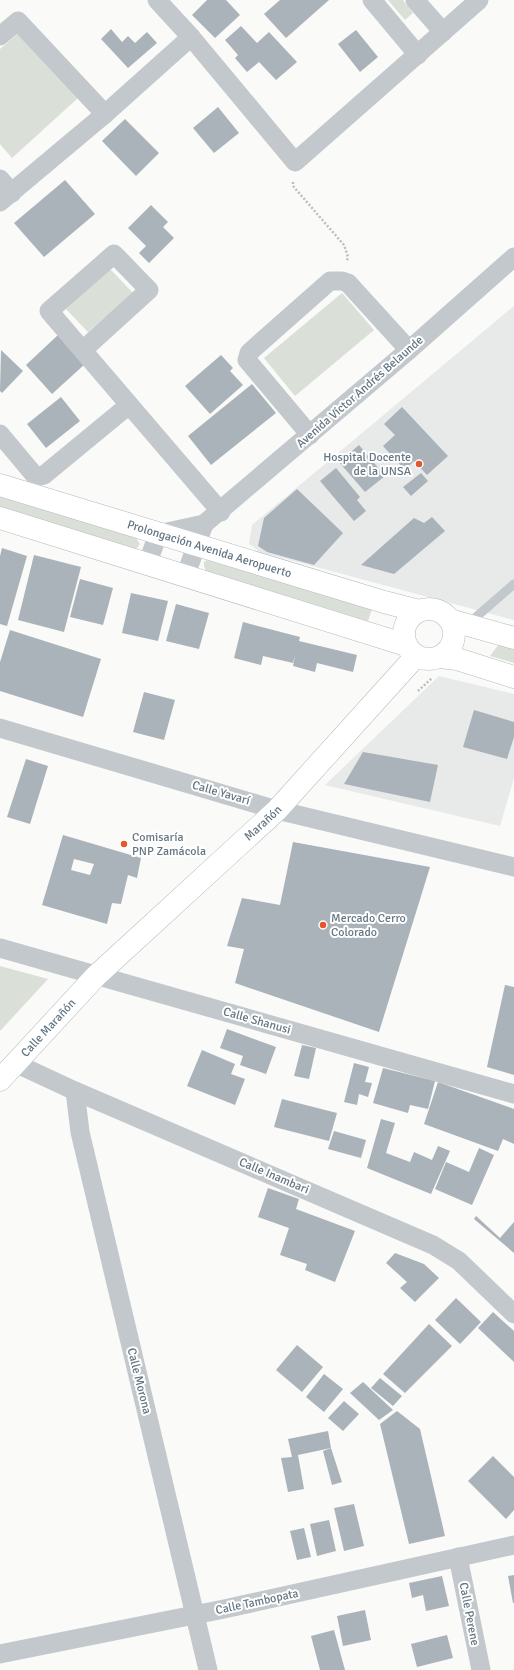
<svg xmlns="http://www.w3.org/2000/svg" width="514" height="1670" viewBox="0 0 514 1670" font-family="Signika,sans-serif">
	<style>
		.built { fill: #e8e9e9 }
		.green { fill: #dadfd7 }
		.building { fill: #aab3b9; fill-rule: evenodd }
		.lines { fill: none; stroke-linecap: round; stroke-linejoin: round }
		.secondary-casing { stroke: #b3babf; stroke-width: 23 }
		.path { stroke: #bbbfc2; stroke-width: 2.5; stroke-dasharray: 2 2; stroke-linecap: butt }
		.lane { stroke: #c3c8cc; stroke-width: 9 }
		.street { stroke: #c3c8cc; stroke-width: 19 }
		.secondary { stroke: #fff; stroke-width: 22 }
		.poi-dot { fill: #e4572e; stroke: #fff; stroke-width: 1.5 }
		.labels { text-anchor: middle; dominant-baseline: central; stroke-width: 4; stroke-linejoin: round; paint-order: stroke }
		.street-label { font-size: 12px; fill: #657683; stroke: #fff }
		.poi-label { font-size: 12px; fill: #657683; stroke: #fff; text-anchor: start }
	</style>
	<rect width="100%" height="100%" fill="#fafaf8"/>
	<g class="built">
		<polygon points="514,306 514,620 260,552 249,544 252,525"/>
		<polygon points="439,676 514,694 514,778 500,826 325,785"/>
	</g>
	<g class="green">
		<polygon points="388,0 403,0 413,13 405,20"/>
		<polygon points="19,33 78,98 12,158 0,144 0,49"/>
		<polygon points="110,269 133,293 88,332 66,309"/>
		<polygon points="342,293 374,330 295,396 264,358"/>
		<polygon points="0,495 136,538 140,544 136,549 0,508"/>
		<polygon points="207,560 372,609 368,621 206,571 204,566 204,562"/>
		<polygon points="499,644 514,649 514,663 490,656"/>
		<polygon points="0,966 48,979 0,1031"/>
	</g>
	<g class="building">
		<polygon points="207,0 226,0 240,15 215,38 192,15"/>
		<polygon points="280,0 329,0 286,38 264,14"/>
		<polygon points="241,26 257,43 269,32 297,62 276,80 259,62 247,72 235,58 238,55 225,40"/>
		<polygon points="111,29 122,42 128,36 135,43 147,32 157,43 128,68 101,39"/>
		<polygon points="356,30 378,57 360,72 338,44"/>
		<polygon points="218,107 239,133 214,153 193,128"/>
		<polygon points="125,119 159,153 136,176 102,141"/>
		<polygon points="65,180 95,214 44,257 14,223"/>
		<polygon points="151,205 168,222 163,227 174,238 149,263 139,253 146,246 128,228"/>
		<polygon points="58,335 85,364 52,394 26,365"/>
		<polygon points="1,350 23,371 2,393 0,391"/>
		<polygon points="221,355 233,368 230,371 243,385 210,414 185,386"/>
		<polygon points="252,384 276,413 211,465 188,436"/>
		<polygon points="61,397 80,421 46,448 27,424"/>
		<polygon points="402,407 448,456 427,475 414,461 405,470 383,446 395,435 384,424"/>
		<polygon points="359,445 385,476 365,492 339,462"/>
		<polygon points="336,468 360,497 357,500 366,511 354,521 320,481"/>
		<polygon points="421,473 428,481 411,496 403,487"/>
		<polygon points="297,489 343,533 314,565 267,552 258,546 264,518"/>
		<polygon points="432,517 445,531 394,574 361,565 414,518 424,523"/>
		<polygon points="2,548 27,556 7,626 0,624 0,556"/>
		<polygon points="34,555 81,567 64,632 18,620"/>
		<polygon points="80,579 113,588 103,625 70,617"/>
		<polygon points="131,593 168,601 158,641 122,633"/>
		<polygon points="176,604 209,613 199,649 166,641"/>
		<polygon points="243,622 300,637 299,641 357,655 353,672 317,663 315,672 293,666 295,655 293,663 263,656 261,665 234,658"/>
		<polygon points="10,630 101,659 83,717 0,691 0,662"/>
		<polygon points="144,692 175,700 164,740 133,732"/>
		<polygon points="474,710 514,722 514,737 507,759 463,747"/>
		<polygon points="363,752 438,765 430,802 344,784"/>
		<polygon points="26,759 48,766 30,824 7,817"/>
		<path d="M63,835L141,858L137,878L128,875L121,904L112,903L107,924L42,905ZM74,859L94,864L90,875L71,870Z"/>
		<polygon points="293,842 430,867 379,1032 235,983 244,949 227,946 242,898 280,905"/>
		<polygon points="505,985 514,987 514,1075 487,1067"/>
		<polygon points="227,1029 276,1047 266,1074 240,1065 243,1056 220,1048"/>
		<polygon points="302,1045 316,1048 309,1079 294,1076"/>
		<polygon points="202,1050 235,1064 231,1074 245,1079 235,1105 187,1086"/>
		<polygon points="354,1063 369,1067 365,1082 372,1083 368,1097 359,1094 357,1105 344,1102"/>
		<polygon points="383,1068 435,1081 428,1109 410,1105 408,1113 373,1103"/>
		<polygon points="438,1082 514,1109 514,1144 503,1139 498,1151 424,1124"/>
		<polygon points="282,1099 337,1113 329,1141 274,1127"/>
		<polygon points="381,1119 395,1123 386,1153 410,1162 414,1152 432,1160 438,1146 450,1151 431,1194 367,1168"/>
		<polygon points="334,1131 366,1140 361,1158 328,1149"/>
		<polygon points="479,1148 494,1155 472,1205 435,1189 446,1162 469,1172"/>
		<polygon points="268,1188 299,1199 296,1209 355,1231 335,1282 305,1270 307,1264 280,1255 289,1228 258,1217"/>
		<polygon points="476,1216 500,1238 514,1222 514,1253 474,1219"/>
		<polygon points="395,1253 424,1264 439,1278 415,1302 400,1288 407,1282 386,1263"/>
		<polygon points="456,1298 481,1322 460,1344 435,1320"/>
		<polygon points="493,1312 514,1331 514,1362 478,1328"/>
		<polygon points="429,1324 452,1346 405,1393 383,1374"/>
		<polygon points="297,1345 323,1367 302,1392 276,1370"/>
		<polygon points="324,1374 343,1389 324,1412 306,1397"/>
		<polygon points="380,1378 402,1396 393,1406 371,1388"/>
		<polygon points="363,1382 393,1410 379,1420 350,1393"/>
		<polygon points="344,1401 359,1414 343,1431 328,1418"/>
		<polygon points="397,1411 420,1429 445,1536 409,1544 380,1424"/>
		<polygon points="328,1431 331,1448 298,1455 304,1489 288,1492 281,1458 292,1457 288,1439"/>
		<polygon points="331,1448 342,1482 332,1485 323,1451"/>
		<polygon points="493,1456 514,1477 514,1510 506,1519 468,1481"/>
		<polygon points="354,1504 364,1546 344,1551 334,1508"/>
		<polygon points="329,1520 336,1551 317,1556 310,1524"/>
		<polygon points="304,1528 311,1557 297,1560 290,1531"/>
		<polygon points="514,1575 514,1603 513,1603 508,1576"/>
		<polygon points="442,1576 449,1606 426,1611 423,1595 412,1598 409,1583"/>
		<polygon points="365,1610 371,1640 343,1646 337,1616"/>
		<polygon points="334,1630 345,1670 320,1670 311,1636"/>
		<polygon points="447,1635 453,1658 417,1667 411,1644"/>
	</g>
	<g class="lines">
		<defs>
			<g id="secondary">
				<path id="s1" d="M0,485L384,602L419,611"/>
				<polyline points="0,518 406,645"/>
				<circle cx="429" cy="634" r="25"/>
				<polyline points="450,620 514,638"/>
				<polyline points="440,657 457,659 514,677"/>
				<path id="s2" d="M0,1080L96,976L277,810L416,656"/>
			</g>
		</defs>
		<use href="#secondary" class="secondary-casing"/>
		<g class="path">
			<polyline points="293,182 293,186 344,245 348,257 347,261"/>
			<polyline points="418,691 432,678"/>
		</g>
		<polyline class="lane" points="468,624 514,584"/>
		<g class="street">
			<polyline points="157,0 191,37 295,162 479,0"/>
			<polyline points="372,0 418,55"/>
			<polyline points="415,0 443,32"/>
			<polyline points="0,36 18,21 105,114"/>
			<polyline points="0,179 12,193"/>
			<polyline points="0,202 105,114 191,37"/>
			<polyline points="83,350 149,290 114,254 49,311 221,512"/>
			<polyline points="0,434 36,477"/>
			<polyline points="310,435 247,360 249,353 252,350 330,281 342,281 348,283 409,350"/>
			<polyline points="36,477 44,475 129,405"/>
			<polyline points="204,524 409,350 514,257"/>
			<polyline points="147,565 158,534 204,524 185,577"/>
			<polyline points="0,728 277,810 514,867"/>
			<polyline points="0,948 514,1094"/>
			<polyline points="17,1064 75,1091 433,1245 459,1261 514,1314"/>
			<polyline points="75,1091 80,1132 208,1670"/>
			<polyline points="458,1557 481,1670"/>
			<polyline points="0,1654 224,1609 514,1545"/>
		</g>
		<use href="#secondary" class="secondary"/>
	</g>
	<g class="poi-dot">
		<circle cx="419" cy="464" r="4"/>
		<circle cx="124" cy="844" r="4"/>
		<circle cx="323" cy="925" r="4"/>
	</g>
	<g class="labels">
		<g class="street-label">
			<text transform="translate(360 392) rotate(-41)">Avenida Víctor Andrés Belaunde</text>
			<text stroke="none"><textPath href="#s1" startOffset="219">Prolongación Avenida Aeropuerto</textPath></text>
			<text transform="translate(221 793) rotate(16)">Calle Yavarí</text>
			<text stroke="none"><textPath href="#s2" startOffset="368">Marañón</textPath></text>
			<text transform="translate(257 1021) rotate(16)">Calle Shanusi</text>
			<text stroke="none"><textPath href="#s2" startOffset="71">Calle Marañón</textPath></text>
			<text transform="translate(274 1176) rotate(23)">Calle Inambari</text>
			<text transform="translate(139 1381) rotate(76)">Calle Morona</text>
			<text transform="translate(257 1602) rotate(-12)">Calle Tambopata</text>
			<text transform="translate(469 1614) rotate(79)">Calle Perene</text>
		</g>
		<g class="poi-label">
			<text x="411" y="457" text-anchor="end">Hospital Docente<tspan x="411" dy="14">de la UNSA</tspan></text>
			<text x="132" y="837">Comisaría<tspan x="132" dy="14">PNP Zamácola</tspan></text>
			<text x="331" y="918">Mercado Cerro<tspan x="331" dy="14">Colorado</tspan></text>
		</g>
	</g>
</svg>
